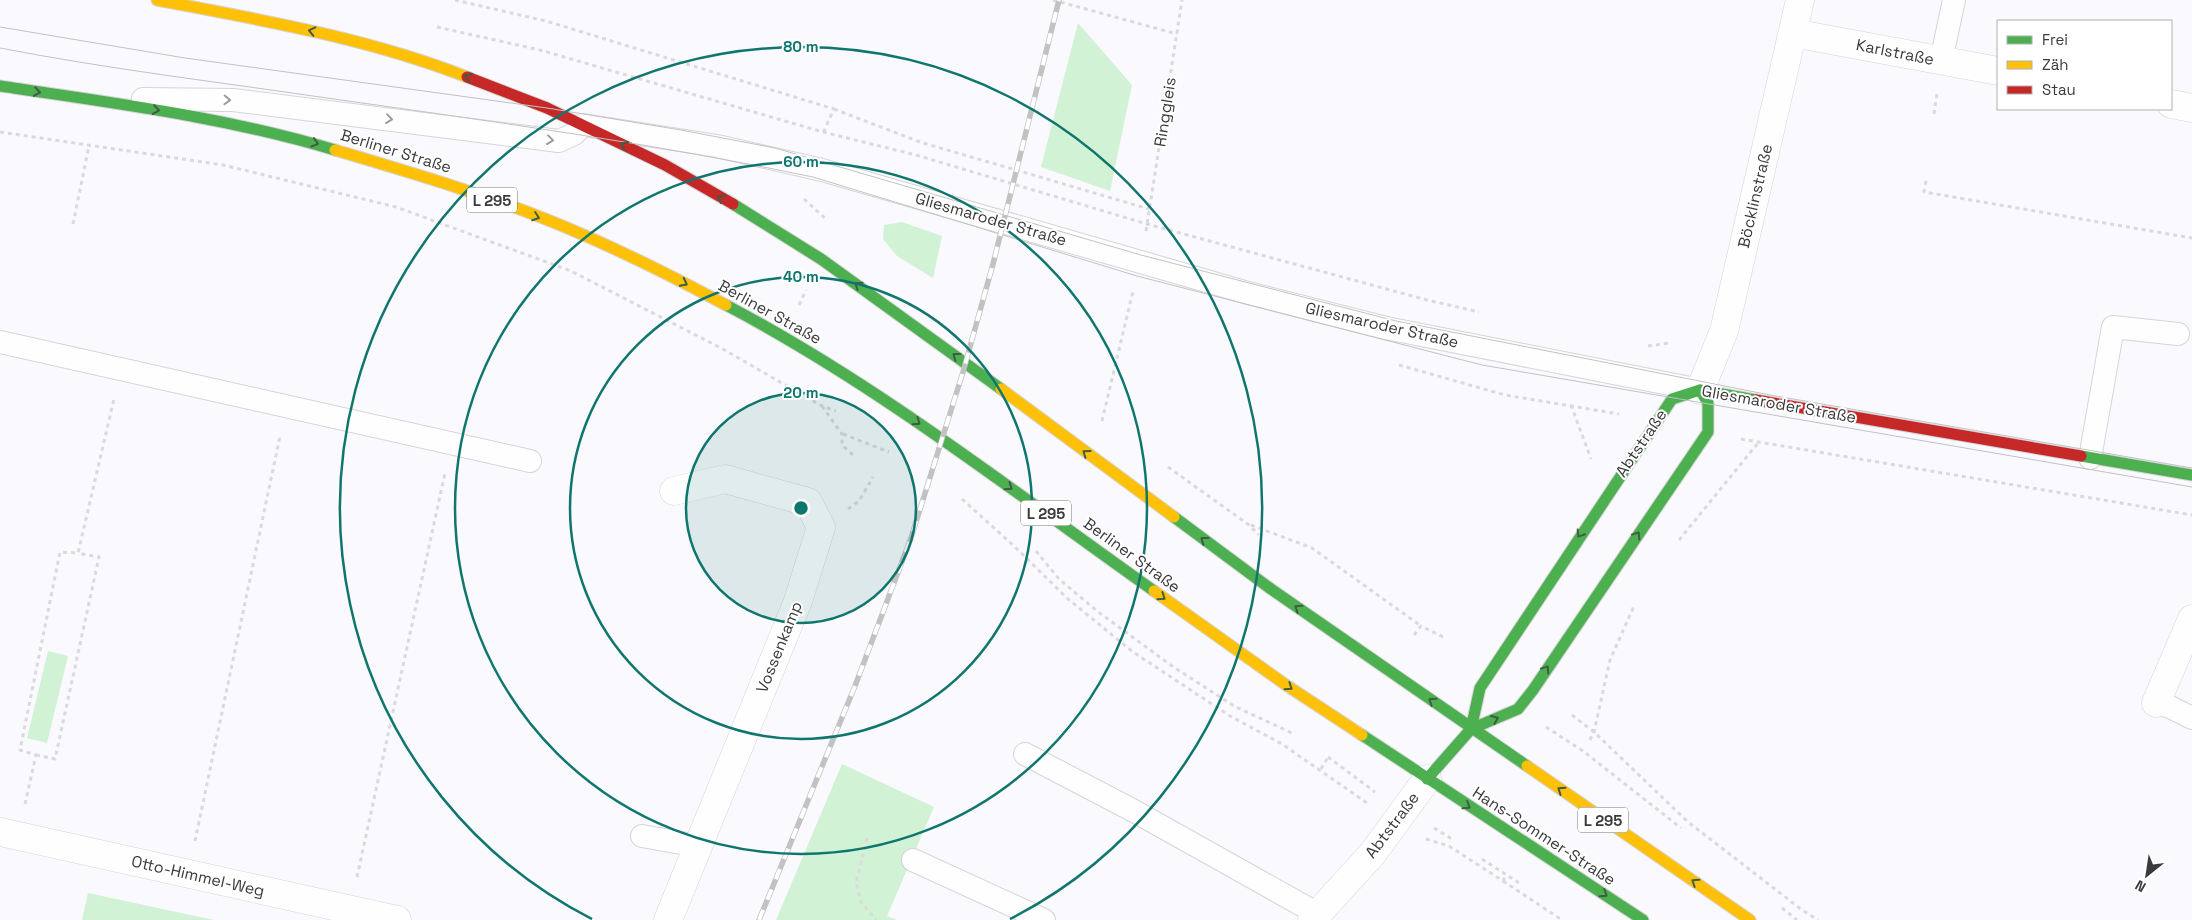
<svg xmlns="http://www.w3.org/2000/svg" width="2192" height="920" viewBox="0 0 2192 920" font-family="'Space Grotesk',sans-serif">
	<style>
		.green { fill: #d1f2d5 }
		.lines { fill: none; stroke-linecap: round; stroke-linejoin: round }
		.lane-casing { stroke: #d5d4d7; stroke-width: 24 }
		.street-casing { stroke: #d5d4d7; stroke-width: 29 }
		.fast-casing { stroke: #d5d4d7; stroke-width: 13 }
		.slow-casing { stroke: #d5d4d7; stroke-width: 13 }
		.jam-casing { stroke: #d5d4d7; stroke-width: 13 }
		.path { stroke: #dadadb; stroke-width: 3; stroke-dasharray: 4 4; stroke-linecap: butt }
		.lane { stroke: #fefeff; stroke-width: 22 }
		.street { stroke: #fefeff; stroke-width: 28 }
		.fast { stroke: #4caf50; stroke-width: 11 }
		.slow { stroke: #ffc107; stroke-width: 11 }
		.jam { stroke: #c62828; stroke-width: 11 }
		.tram { stroke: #c2c2c3; stroke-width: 1 }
		.rail-casing { stroke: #c2c2c3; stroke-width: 5.5 }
		.rail { stroke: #fff; stroke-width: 4; stroke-dasharray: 11; stroke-linecap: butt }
		.oneway { stroke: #3f5d42 }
		.oneway2 { stroke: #9c9c9e }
		.ring { fill: none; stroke: #0f766e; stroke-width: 2.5 }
		.labels { text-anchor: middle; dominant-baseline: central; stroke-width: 4; stroke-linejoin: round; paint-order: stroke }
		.shield { fill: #fff; stroke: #757576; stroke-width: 1 }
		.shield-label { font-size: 15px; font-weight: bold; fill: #3a3a3c }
		.street-label { font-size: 16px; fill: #3a3a3c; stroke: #fff }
		.centre { fill: #0f766e; stroke: #fff; stroke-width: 2.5 }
		.ring-label { font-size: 15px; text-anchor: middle; font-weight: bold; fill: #0f766e; stroke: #fff; stroke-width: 4; stroke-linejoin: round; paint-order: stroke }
	</style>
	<rect width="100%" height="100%" fill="#faf9fd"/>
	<g class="green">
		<polygon points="1078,23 1132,85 1110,191 1041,167"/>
		<polygon points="902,222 942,236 933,278 897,256 883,239 884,225"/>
		<polygon points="48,651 68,656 47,743 27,738"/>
		<polygon points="842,764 934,807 887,916 897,920 776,920"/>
		<polygon points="88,893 214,920 82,920"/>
	</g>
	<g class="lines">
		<defs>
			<g id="lane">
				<polyline points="1941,61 1954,0"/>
				<polyline points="143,99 233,100 559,141 574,134 583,125 717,146 822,170 1248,293 1386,328 1700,390"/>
				<polyline points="0,342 530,461"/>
				<polyline points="2090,458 2113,327 2178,334"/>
				<polyline points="2156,703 2170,707 2192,718"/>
				<polyline points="1025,754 1134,811 1318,914"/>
				<polyline points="642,836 698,846"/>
				<polyline points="913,860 1044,920"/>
			</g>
			<g id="street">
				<polyline points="1793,33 1998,71"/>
				<polyline points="2171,104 2192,108"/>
				<polyline points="1700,390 1724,331 1800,0"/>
				<polyline points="2156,703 2192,619"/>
				<polyline points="0,832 397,920"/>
				<polyline points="668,920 798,601 821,527 808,502 725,479 674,491"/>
				<polyline points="1312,920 1373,853 1427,779"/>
			</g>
			<g id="fast">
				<path d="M0,86C112,103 226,117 335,150"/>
				<polyline points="733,204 821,259 1001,389"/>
				<path d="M726,305C878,385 1014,492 1154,591"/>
				<polyline points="2081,456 2192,475"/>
				<polyline points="1174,517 1271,589 1527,766"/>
				<polyline points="1471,729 1480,688 1672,399 1700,390 1756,400"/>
				<polyline points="1362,735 1643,920"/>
				<polyline points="1427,779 1471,729 1518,709 1533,690 1708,432 1708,403 1700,390"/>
			</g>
			<g id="slow">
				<path d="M157,0C261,20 368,38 467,77"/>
				<path d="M335,150C412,173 491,196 565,227C620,250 674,277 726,305"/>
				<polyline points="1001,389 1174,517"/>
				<polyline points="1154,591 1286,685 1362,735"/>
				<polyline points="1527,766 1750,920"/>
			</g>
			<g id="jam">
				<polyline points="467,77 547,108 665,165 733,204"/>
				<polyline points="1756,400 2081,456"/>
			</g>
		</defs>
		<use href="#lane" class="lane-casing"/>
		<use href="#street" class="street-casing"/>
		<use href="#fast" class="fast-casing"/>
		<use href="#slow" class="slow-casing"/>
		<use href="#jam" class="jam-casing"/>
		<g class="path">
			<polyline points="455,0 546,21 834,109 823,133"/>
			<polyline points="1053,0 1177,34"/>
			<polyline points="437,27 540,50 823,132 916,155 1147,224 1427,300 1479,312"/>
			<polyline points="834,109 920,142 1149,209"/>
			<polyline points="1934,114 1937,93"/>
			<polyline points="0,132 223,165 396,207 571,271 721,348 822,406 836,411"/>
			<polyline points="1926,181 1924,192 2192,238"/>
			<polyline points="804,199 827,220"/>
			<polyline points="73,224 89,146"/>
			<polyline points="1146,231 1182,0"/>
			<polyline points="799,305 806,290"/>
			<polyline points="1648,346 1670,343"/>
			<polyline points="1399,365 1505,395 1619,414"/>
			<polyline points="1571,405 1591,459"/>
			<polyline points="822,406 842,434 842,445 854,456"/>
			<polyline points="1102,421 1133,291"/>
			<polyline points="843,434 889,452"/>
			<polyline points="1741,439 2192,515"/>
			<polyline points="1168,467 1249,525 1259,535"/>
			<polyline points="962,499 1015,547 1068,599 1133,652 1230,716 1282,744 1367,803"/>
			<polyline points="848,509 859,501 873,477"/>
			<polyline points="1251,525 1312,548 1421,626"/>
			<polyline points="1679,540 1758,443"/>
			<polyline points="1036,551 1059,579 1097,611 1172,666 1234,706 1294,734"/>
			<polyline points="1414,635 1421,626 1443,637"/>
			<polyline points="1572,715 1594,732 1688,822 1802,910 1818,920"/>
			<polyline points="1546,727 1583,751 1681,828"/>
			<polyline points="1590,740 1594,732 1610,660 1634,606"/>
			<polyline points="36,755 55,759 99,557 78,553"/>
			<polyline points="1328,757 1375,792"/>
			<polyline points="1321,769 1328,757"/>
			<polyline points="25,804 36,755 20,750 60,552 78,553 114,399"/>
			<polyline points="1434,828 1452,839"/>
			<polyline points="867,838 856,883 861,902 876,920"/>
			<polyline points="1426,839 1449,846 1503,881 1506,875"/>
			<polyline points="195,841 280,436"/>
			<polyline points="1482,859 1519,883"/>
			<polyline points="357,877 445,473"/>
			<polyline points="1503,881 1562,920"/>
			<polyline points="1782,908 1797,920"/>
		</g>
		<use href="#lane" class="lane"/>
		<use href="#street" class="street"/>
		<use href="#fast" class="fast"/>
		<use href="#slow" class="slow"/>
		<use href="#jam" class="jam"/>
		<g class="tram">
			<polyline points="0,27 185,58 547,108 681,130 775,148 1141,255 1396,321 1770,395 2192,468"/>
			<path d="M0,48C108,69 218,82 327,98C489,121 652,143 813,177L1137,276L1482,365L2192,487"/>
		</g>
		<defs>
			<polyline id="rail" points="759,920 855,686 911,538 963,372 993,264 1059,0"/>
		</defs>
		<use href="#rail" class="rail-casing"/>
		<use href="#rail" class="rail"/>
	</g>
	<defs><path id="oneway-chevron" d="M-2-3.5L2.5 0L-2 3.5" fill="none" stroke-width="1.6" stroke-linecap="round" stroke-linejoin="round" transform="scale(1.25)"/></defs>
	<g class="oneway">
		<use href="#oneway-chevron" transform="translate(312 31) rotate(-167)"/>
		<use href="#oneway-chevron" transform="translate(468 77) rotate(-159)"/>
		<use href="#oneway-chevron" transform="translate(37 92) rotate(9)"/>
		<use href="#oneway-chevron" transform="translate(156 110) rotate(9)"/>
		<use href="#oneway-chevron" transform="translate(315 143) rotate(17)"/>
		<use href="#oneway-chevron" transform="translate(624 145) rotate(-153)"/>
		<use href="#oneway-chevron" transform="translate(721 198) rotate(-150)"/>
		<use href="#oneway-chevron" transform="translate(536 217) rotate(20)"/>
		<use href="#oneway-chevron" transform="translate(684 283) rotate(27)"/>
		<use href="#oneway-chevron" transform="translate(858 285) rotate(-145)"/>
		<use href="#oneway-chevron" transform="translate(956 356) rotate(-143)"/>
		<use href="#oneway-chevron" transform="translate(917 422) rotate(35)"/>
		<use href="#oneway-chevron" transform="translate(1086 453) rotate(-144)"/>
		<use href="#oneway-chevron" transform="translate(1009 487) rotate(35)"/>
		<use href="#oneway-chevron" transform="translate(1580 534) rotate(123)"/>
		<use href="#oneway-chevron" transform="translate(1637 535) rotate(-56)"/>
		<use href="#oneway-chevron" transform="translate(1204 540) rotate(-143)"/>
		<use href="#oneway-chevron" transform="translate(1162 597) rotate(35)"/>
		<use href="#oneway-chevron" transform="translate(1298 608) rotate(-145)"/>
		<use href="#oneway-chevron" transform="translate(1546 669) rotate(-56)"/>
		<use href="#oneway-chevron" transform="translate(1289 687) rotate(34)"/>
		<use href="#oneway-chevron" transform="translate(1432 701) rotate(-146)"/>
		<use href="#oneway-chevron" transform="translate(1495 719) rotate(-23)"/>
		<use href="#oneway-chevron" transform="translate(1561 790) rotate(-145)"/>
		<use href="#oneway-chevron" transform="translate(1467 806) rotate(33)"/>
		<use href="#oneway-chevron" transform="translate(1695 882) rotate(-146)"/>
		<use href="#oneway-chevron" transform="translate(1604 894) rotate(33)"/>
	</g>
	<g class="oneway2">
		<use href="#oneway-chevron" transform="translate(227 100) rotate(2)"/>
		<use href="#oneway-chevron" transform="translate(389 119) rotate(7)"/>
		<use href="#oneway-chevron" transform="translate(550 140) rotate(7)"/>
	</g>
	<circle cx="801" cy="508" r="115" fill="#0f766e" fill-opacity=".12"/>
	<g class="ring">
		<circle cx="801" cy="508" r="115"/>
		<circle cx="801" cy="508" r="231"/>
		<circle cx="801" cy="508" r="346"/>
		<path d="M592 919A461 461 0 1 1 1010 919"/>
	</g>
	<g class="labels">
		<g class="shield">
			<rect x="467" y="187.5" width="50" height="25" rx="4"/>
			<rect x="1021" y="500.5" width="50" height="25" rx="4"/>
			<rect x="1578" y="807.5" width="50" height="25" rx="4"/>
		</g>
		<g class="shield-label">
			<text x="492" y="200">L 295</text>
			<text x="1046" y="513">L 295</text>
			<text x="1603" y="820">L 295</text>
		</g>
		<g class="street-label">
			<text transform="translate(1895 52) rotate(11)">Karlstraße</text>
			<text transform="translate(1165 112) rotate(-81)">Ringgleis</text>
			<text transform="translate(396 151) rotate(17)">Berliner Straße</text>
			<text transform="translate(1755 196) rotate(-77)">Böcklinstraße</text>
			<text transform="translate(991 219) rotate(16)">Gliesmaroder Straße</text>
			<text transform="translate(770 312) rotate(29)">Berliner Straße</text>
			<text transform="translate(1382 325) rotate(13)">Gliesmaroder Straße</text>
			<text transform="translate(1779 404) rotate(10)">Gliesmaroder Straße</text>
			<text transform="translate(1641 443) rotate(-56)">Abtstraße</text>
			<text transform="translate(1132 555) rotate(36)">Berliner Straße</text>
			<text transform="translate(779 647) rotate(-68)">Vossenkamp</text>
			<text transform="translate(1392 825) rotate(-53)">Abtstraße</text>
			<text transform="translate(1544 836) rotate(33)">Hans-Sommer-Straße</text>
			<text transform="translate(198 876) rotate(13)">Otto-Himmel-Weg</text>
		</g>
	</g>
	<circle cx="801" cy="508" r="8" class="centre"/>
	<g class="ring-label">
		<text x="801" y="52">80 m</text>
		<text x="801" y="167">60 m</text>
		<text x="801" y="282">40 m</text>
		<text x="801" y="398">20 m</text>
	</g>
	<rect x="1997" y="20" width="175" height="90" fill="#ffffff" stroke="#b0b0b1"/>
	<rect x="2007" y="36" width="25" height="8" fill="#4caf50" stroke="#b0b0b1"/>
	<text x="2042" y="45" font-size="15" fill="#3a3a3c">Frei</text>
	<rect x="2007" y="61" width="25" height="8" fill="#ffc107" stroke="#b0b0b1"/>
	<text x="2042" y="70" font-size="15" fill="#3a3a3c">Zäh</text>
	<rect x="2007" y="86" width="25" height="8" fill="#c62828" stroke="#b0b0b1"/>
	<text x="2042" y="95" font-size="15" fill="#3a3a3c">Stau</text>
	<g transform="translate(2147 875) rotate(210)" stroke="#ffffff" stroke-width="4" paint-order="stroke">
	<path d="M0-4L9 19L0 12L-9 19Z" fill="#3a3a3c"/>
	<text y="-8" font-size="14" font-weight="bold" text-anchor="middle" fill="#3a3a3c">N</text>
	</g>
</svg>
